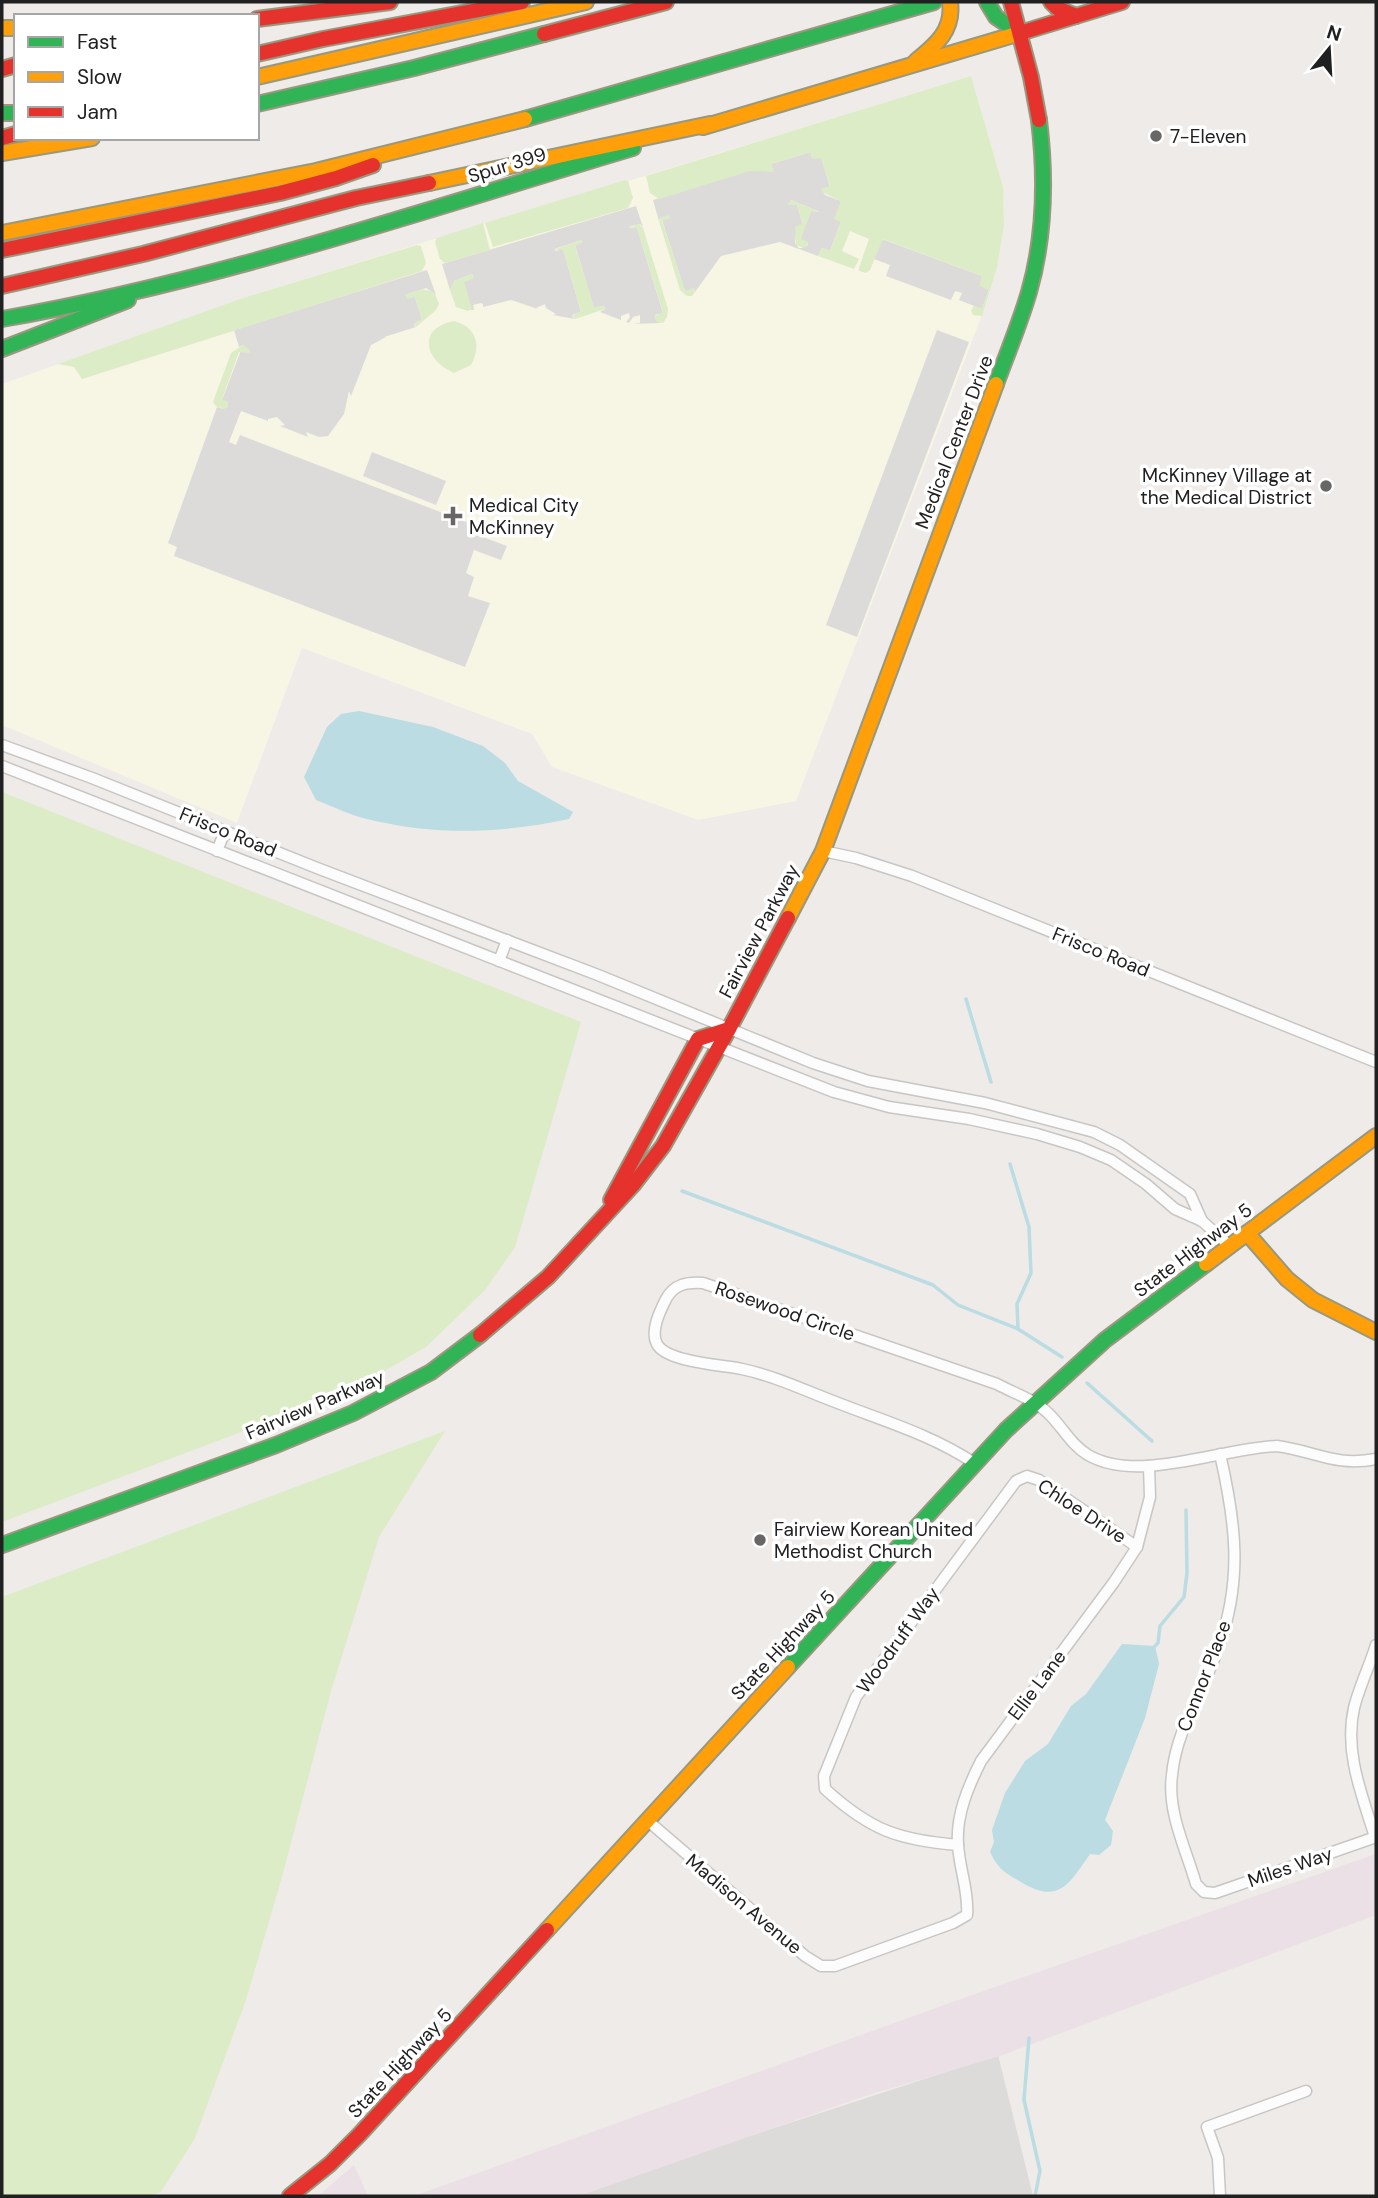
<svg xmlns="http://www.w3.org/2000/svg" width="1378" height="2198" viewBox="0 0 1378 2198" font-family="'DM Sans',sans-serif">
	<style>
		.residential { fill: #dddbd9 }
		.industrial { fill: #ece0e7 }
		.education { fill: #f7f5e4 }
		.religious { fill: #dcdbda; fill-rule: evenodd }
		.grass { fill: #dcecc6 }
		.water { fill: #badce2 }
		.lines { fill: none; stroke-linecap: round; stroke-linejoin: round }
		.stream { stroke: #badce2; stroke-width: 3.5 }
		.street-casing { stroke: #c7c6c4; stroke-width: 13 }
		.fast-casing { stroke: #98987f; stroke-width: 18 }
		.slow-casing { stroke: #98987f; stroke-width: 18 }
		.jam-casing { stroke: #98987f; stroke-width: 18 }
		.street { stroke: #fcfcfc; stroke-width: 10 }
		.fast { stroke: #30b455; stroke-width: 14 }
		.slow { stroke: #ff9f0a; stroke-width: 14 }
		.jam { stroke: #e5322d; stroke-width: 14 }
		.poi-dot { fill: #686766; stroke: #fff; stroke-width: 2.5 }
		.labels { text-anchor: middle; dominant-baseline: central; stroke-width: 7; stroke-linejoin: round; paint-order: stroke }
		.poi-label { font-size: 19px; fill: #202020; stroke: #fff; text-anchor: start }
		.street-label { font-size: 19px; fill: #202020; stroke: #fff }
	</style>
	<rect width="100%" height="100%" fill="#eeebe8"/>
	<polygon class="residential" points="998,2055 1033,2196 566,2196"/>
	<g class="industrial">
		<polygon points="1376,1854 1376,1915 1000,2056 865,2096 579,2196 414,2196 972,1995"/>
		<polygon points="354,2165 368,2196 318,2196"/>
	</g>
	<polygon class="education" points="971,76 1003,187 1004,226 997,268 984,310 796,801 698,820 552,767 532,734 302,648 237,823 2,725 2,384 240,299 625,180 628,181"/>
	<g class="religious">
		<path d="M810,152L821,157L830,187L822,189L825,195L841,201V222L830,251L822,248L818,256L780,242L721,256L695,292V290L685,291L662,220L670,218L659,219V221L653,200L751,170L773,171L771,164ZM791,200L820,212L811,211L800,239L807,242L808,245L802,248H799L795,243L796,233L803,225L797,205H788Z"/>
		<polygon points="636,206 643,227 640,224 628,227 637,228 663,313 655,315 660,323 633,324 640,323 640,315 633,317 629,323 626,322 630,317 629,313 621,316 621,320 600,312 605,309 604,306 594,308 575,245 582,240 554,249 556,251 563,249 581,312 574,314 572,316 575,319 553,315 556,314 546,308 545,304 536,308 538,309 511,300 483,307 483,304 481,303 473,305 474,310 471,310 463,282 472,274 454,281 450,290 442,264"/>
		<polygon points="882,239 982,276 989,289 982,309 959,300 962,293 955,291 951,300 886,276 890,265 874,259"/>
		<polygon points="427,270 436,295 426,288 405,295 415,297 422,320 415,323 414,326 416,327 384,337 386,337 371,345 351,396 349,391 344,414 328,436 319,437 306,432 308,437 280,426 285,425 277,417 268,419 268,421 241,411 229,442 236,445 240,435 482,528 480,536 507,546 501,560 474,550 466,573 474,577 468,596 490,603 465,667 174,556 177,547 168,543 217,407 224,409 222,400 243,345 239,347 234,330"/>
		<polygon points="937,330 969,342 857,637 826,625"/>
		<polygon points="372,452 446,481 436,505 363,476"/>
	</g>
	<g class="grass">
		<polygon points="971,76 1003,187 1004,226 997,268 982,316 973,315 971,310 974,306 982,308 989,290 979,286 982,276 883,239 870,270 866,273 859,271 859,268 869,239 850,231 842,251 859,259 854,269 818,256 822,248 830,251 841,222 834,219 841,201 822,192 821,189 830,186 821,158 812,159 810,152 771,164 774,172 750,171 659,199 650,193 646,176"/>
		<polygon points="625,180 628,181 633,198 628,208 493,247 485,223"/>
		<polygon points="791,200 820,212 811,211 801,239 808,242 807,246 804,248 796,245 795,227 803,224 797,205 788,205"/>
		<polygon points="669,215 670,218 662,221 685,291 694,288 695,292 692,296 687,296 680,290 659,221 660,218"/>
		<polygon points="483,223 490,250 445,263 440,259 435,242 437,238"/>
		<polygon points="639,224 643,228 668,309 667,317 663,323 657,322 654,317 663,312 637,228 628,229"/>
		<polygon points="582,240 582,243 575,246 594,307 603,306 605,309 575,319 573,315 581,311 563,250 553,250"/>
		<polygon points="417,245 421,246 426,263 422,271 82,379 74,367 58,364 240,299"/>
		<polygon points="472,274 474,275 473,279 464,282 472,309 468,311 456,307 450,290 454,281"/>
		<polygon points="422,289 434,292 439,304 436,310 416,327 414,324 422,320 415,297 407,299 405,295"/>
		<path d="M454,321C476,327 482,345 471,365L454,373C424,360 417,328 454,321Z"/>
		<polygon points="243,345 249,349 250,353 239,352 222,399 228,402 228,407 224,409 216,406 213,402 231,353"/>
		<polygon points="2,792 581,1022 515,1247 485,1290 426,1347 348,1392 2,1522"/>
		<polygon points="445,1431 379,1537 331,1691 282,1877 246,2000 195,2138 161,2192 150,2196 2,2196 2,1597"/>
	</g>
	<g class="water">
		<path d="M359,711L433,727L483,746L505,763L518,781L573,812L569,819C503,833 438,836 371,820C352,816 334,807 316,800L304,777L327,727L341,714Z"/>
		<path d="M1122,1644L1155,1646L1159,1664L1145,1718L1105,1820L1113,1831L1111,1845L1099,1855L1090,1854C1069,1884 1059,1905 1021,1882C1004,1872 999,1870 990,1852L994,1842L992,1830L1005,1793L1025,1761L1048,1744L1071,1706L1086,1694Z"/>
	</g>
	<g class="lines">
		<g class="stream">
			<polyline points="966,999 991,1082"/>
			<polyline points="1010,1164 1029,1227 1031,1273 1017,1304 1018,1329 1062,1357"/>
			<polyline points="682,1191 933,1285 958,1305 1018,1329"/>
			<polyline points="1087,1383 1152,1441"/>
			<polyline points="1155,1646 1158,1643 1160,1626 1184,1597 1187,1573 1186,1510"/>
			<polyline points="1029,2038 1024,2100 1040,2171 1035,2196"/>
		</g>
		<defs>
			<g id="street">
				<polyline points="2,745 92,778 317,868 598,975 813,1063 868,1081 985,1103 1094,1132 1120,1145 1190,1194 1202,1221"/>
				<polyline points="2,766 834,1092 889,1107 969,1119 1037,1134 1080,1147 1111,1160 1146,1184 1175,1209 1202,1221 1230,1246"/>
				<polyline points="217,851 225,831"/>
				<polyline points="823,851 856,858 912,876 1376,1062"/>
				<polyline points="499,961 507,940"/>
				<path d="M1220,1454C1236,1524 1243,1580 1218,1649C1203,1691 1176,1730 1172,1775C1167,1812 1186,1849 1196,1884L1204,1892L1215,1893L1376,1837"/>
				<path d="M974,1463C932,1435 884,1421 838,1403C806,1391 775,1376 742,1369C723,1365 666,1362 657,1344C650,1331 660,1311 666,1299C674,1284 687,1282 703,1283L997,1384C1013,1393 1034,1399 1048,1413C1062,1426 1070,1444 1088,1455C1138,1484 1221,1448 1277,1446C1315,1451 1335,1467 1376,1459"/>
				<path d="M647,1820L805,1956L821,1966H835L953,1923L967,1915C969,1891 959,1868 958,1844C956,1815 968,1787 981,1761L1114,1582L1137,1547L1150,1497L1149,1466"/>
				<path d="M1375,1837C1362,1795 1344,1752 1354,1708C1359,1687 1370,1665 1376,1645"/>
				<path d="M958,1845C898,1840 870,1830 825,1789L824,1776L856,1697L1016,1481L1027,1476L1039,1480L1137,1547"/>
				<polyline points="1220,2196 1218,2158 1207,2127 1306,2091"/>
			</g>
			<g id="fast">
				<polyline points="987,2 996,17 1020,33"/>
				<polyline points="257,104 414,68 544,34"/>
				<polyline points="2,113 16,113"/>
				<polyline points="525,119 934,2"/>
				<path d="M2,319C217,281 425,210 633,148"/>
				<polyline points="2,349 128,300"/>
				<path d="M996,384C1007,354 1020,323 1029,292C1045,236 1046,178 1039,120"/>
				<polyline points="2,1545 276,1445 353,1413 431,1372 480,1335"/>
				<polyline points="788,1667 1006,1430 1105,1340 1206,1264"/>
			</g>
			<g id="slow">
				<polyline points="2,28 16,28"/>
				<path d="M916,61C936,45 954,30 950,2"/>
				<polyline points="257,77 586,2"/>
				<polyline points="703,127 1020,33"/>
				<polyline points="2,153 92,138"/>
				<polyline points="429,183 710,124"/>
				<polyline points="2,233 316,171 525,119"/>
				<polyline points="788,918 823,851 996,384"/>
				<polyline points="1247,1233 1287,1279 1313,1300 1376,1332"/>
				<polyline points="1206,1264 1376,1136"/>
				<polyline points="547,1930 788,1667"/>
			</g>
			<g id="jam">
				<polyline points="1011,2 1031,77 1039,120"/>
				<polyline points="1051,2 1057,8 1076,16"/>
				<polyline points="257,19 390,2"/>
				<polyline points="1020,33 1122,2"/>
				<polyline points="544,34 666,2"/>
				<polyline points="257,54 323,39 522,2"/>
				<polyline points="2,69 16,65"/>
				<polyline points="2,138 16,134"/>
				<polyline points="2,250 280,193 336,178 373,165"/>
				<polyline points="2,286 143,254 356,198 429,183"/>
				<polyline points="611,1200 698,1039 729,1029"/>
				<polyline points="480,1335 548,1277 633,1185 663,1146 729,1029 788,918"/>
				<polyline points="290,2196 330,2164 359,2135 547,1930"/>
			</g>
		</defs>
		<use href="#street" class="street-casing"/>
		<use href="#fast" class="fast-casing"/>
		<use href="#slow" class="slow-casing"/>
		<use href="#jam" class="jam-casing"/>
		<use href="#street" class="street"/>
		<use href="#fast" class="fast"/>
		<use href="#slow" class="slow"/>
		<use href="#jam" class="jam"/>
	</g>
	<g class="poi-dot">
		<circle cx="1156" cy="136" r="7"/>
		<circle cx="1326" cy="486" r="7"/>
		<path d="M449.5 505.5h7v7h7v7h-7v7h-7v-7h-7v-7h7z"/>
		<circle cx="760" cy="1540" r="7"/>
	</g>
	<g class="labels">
		<g class="poi-label">
			<text x="1170" y="136">7-Eleven</text>
			<text x="1312" y="475" text-anchor="end">McKinney Village at<tspan x="1312" dy="22">the Medical District</tspan></text>
			<text x="469" y="505">Medical City<tspan x="469" dy="22">McKinney</tspan></text>
			<text x="774" y="1529">Fairview Korean United<tspan x="774" dy="22">Methodist Church</tspan></text>
		</g>
		<g class="street-label">
			<text transform="translate(507 165) rotate(-17)">Spur 399</text>
			<text transform="translate(954 442) rotate(-69)">Medical Center Drive</text>
			<text transform="translate(228 832) rotate(22)">Frisco Road</text>
			<text transform="translate(759 931) rotate(-62)">Fairview Parkway</text>
			<text transform="translate(1101 952) rotate(22)">Frisco Road</text>
			<text transform="translate(1193 1250) rotate(-37)">State Highway 5</text>
			<text transform="translate(785 1311) rotate(19)">Rosewood Circle</text>
			<text transform="translate(315 1405) rotate(-23)">Fairview Parkway</text>
			<text transform="translate(1082 1511) rotate(33)">Chloe Drive</text>
			<text transform="translate(898 1640) rotate(-54)">Woodruff Way</text>
			<text transform="translate(783 1645) rotate(-47)">State Highway 5</text>
			<text transform="translate(1204 1676) rotate(-69)">Connor Place</text>
			<text transform="translate(1037 1685) rotate(-53)">Ellie Lane</text>
			<text transform="translate(1290 1867) rotate(-19)">Miles Way</text>
			<text transform="translate(744 1904) rotate(40)">Madison Avenue</text>
			<text transform="translate(400 2063) rotate(-47)">State Highway 5</text>
		</g>
	</g>
	<rect width="1378" height="2198" fill="none" stroke="#202020" stroke-width="7"/>
	<rect x="14" y="14" width="245" height="126" fill="#ffffff" stroke="#a6a6a6" stroke-width="2"/>
	<rect x="28" y="37" width="35" height="10" fill="#30b455" stroke="#a6a6a6" stroke-width="2"/>
	<text x="77" y="49" font-size="21" fill="#202020">Fast</text>
	<rect x="28" y="72" width="35" height="10" fill="#ff9f0a" stroke="#a6a6a6" stroke-width="2"/>
	<text x="77" y="84" font-size="21" fill="#202020">Slow</text>
	<rect x="28" y="107" width="35" height="10" fill="#e5322d" stroke="#a6a6a6" stroke-width="2"/>
	<text x="77" y="119" font-size="21" fill="#202020">Jam</text>
	<g transform="translate(1329 49) rotate(18)" stroke="#ffffff" stroke-width="5" paint-order="stroke">
	<path d="M0-5L12 26L0 18L-12 26Z" fill="#202020"/>
	<text y="-10" font-size="19" font-weight="bold" text-anchor="middle" fill="#202020">N</text>
	</g>
</svg>
